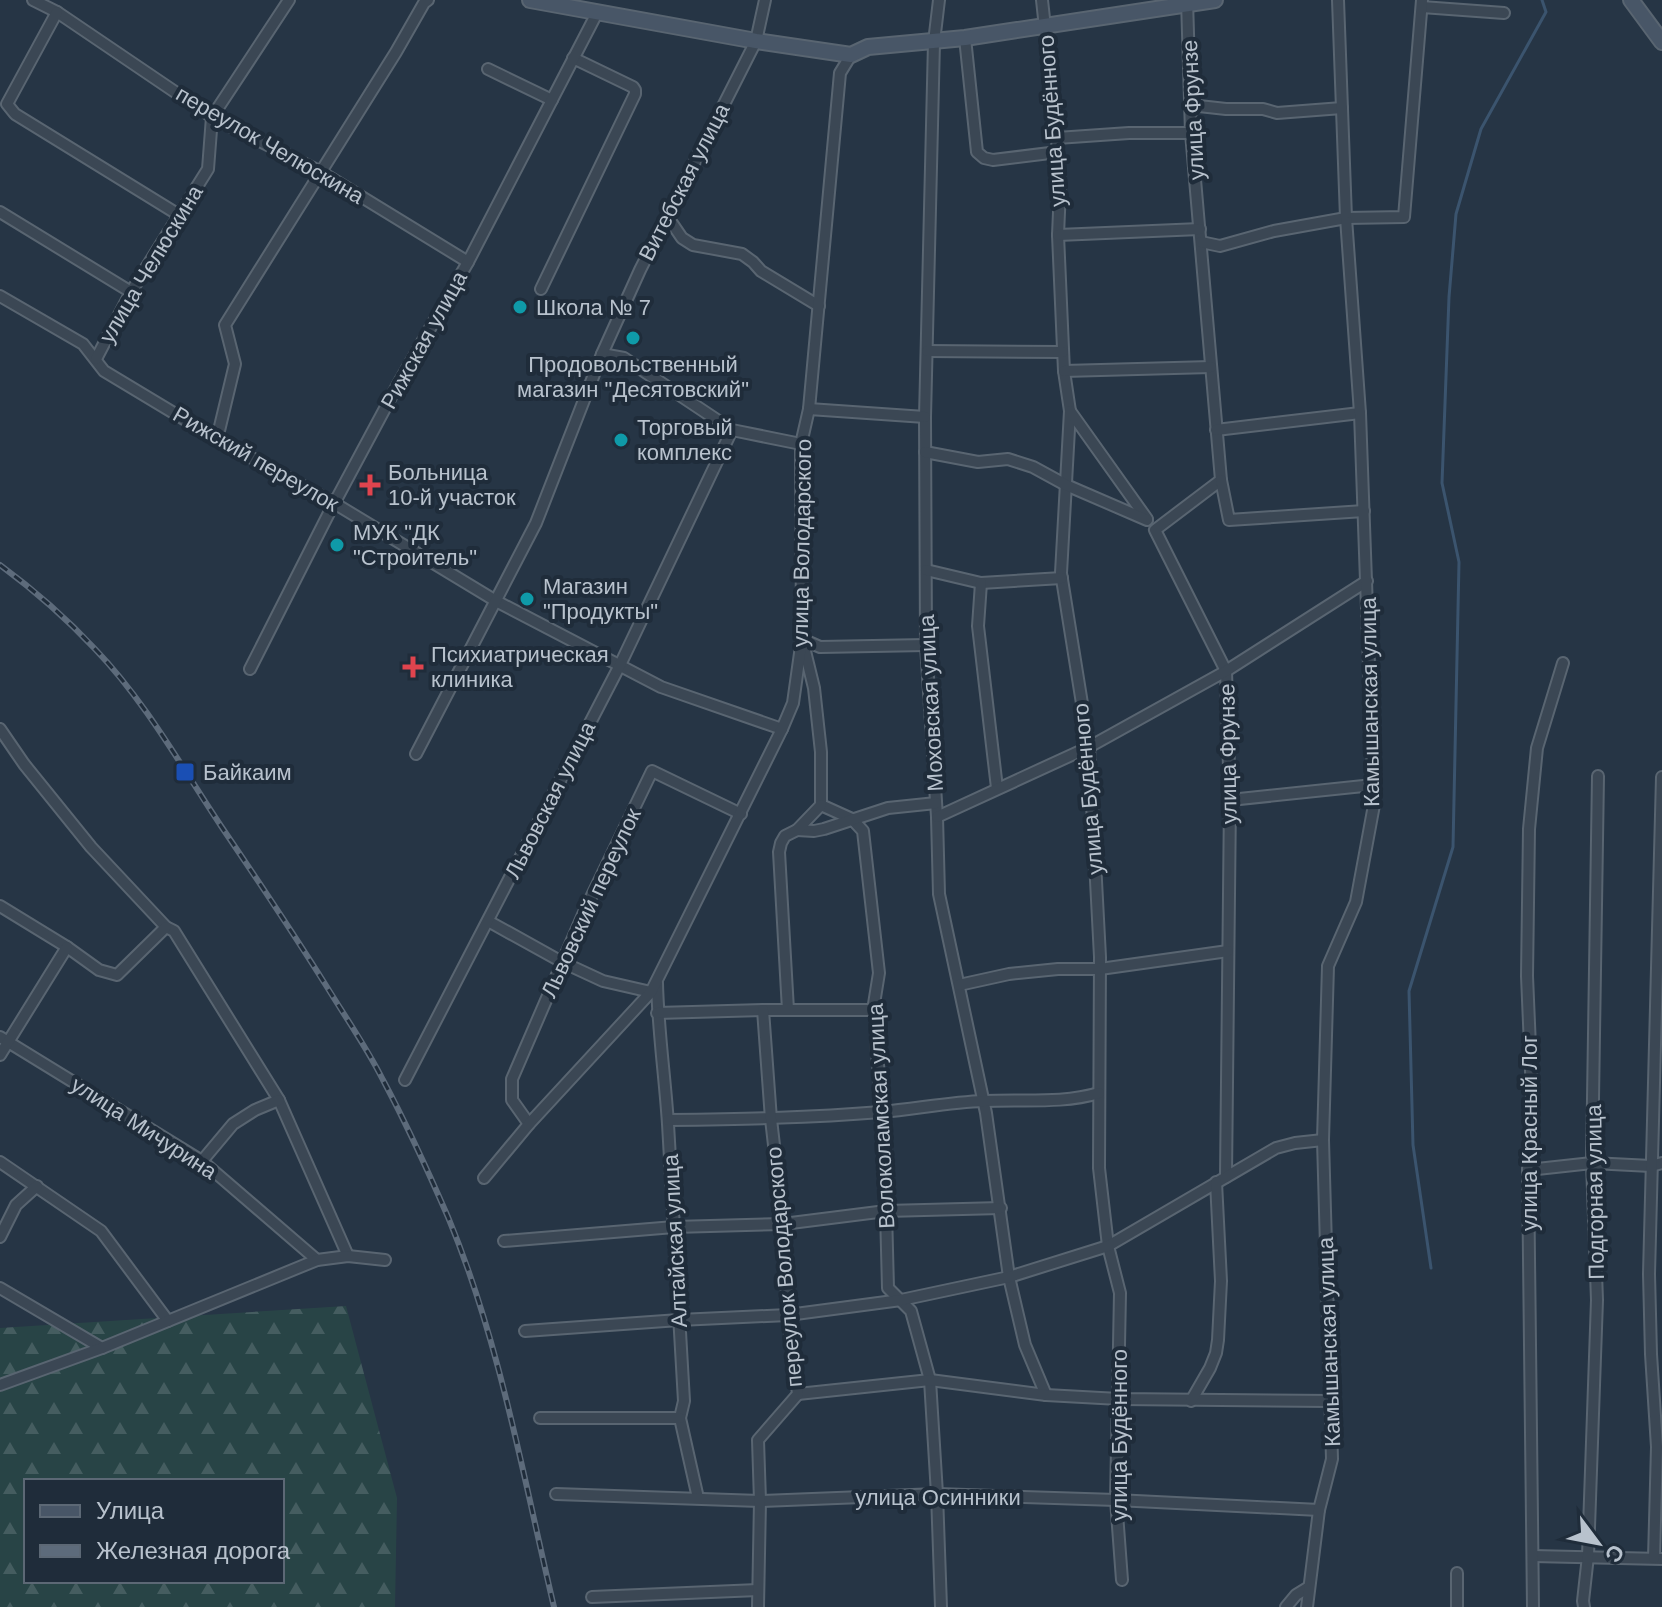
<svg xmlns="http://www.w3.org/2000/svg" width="1662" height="1607" viewBox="0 0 1662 1607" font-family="Helvetica,sans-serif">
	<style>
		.forest { fill: url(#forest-firs); fill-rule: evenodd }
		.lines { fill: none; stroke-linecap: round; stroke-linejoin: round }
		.stream { stroke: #3b546e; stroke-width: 3 }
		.street-casing { stroke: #596571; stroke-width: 14 }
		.secondary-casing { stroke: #596571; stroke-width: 18 }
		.street { stroke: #3b4754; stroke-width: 10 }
		.secondary { stroke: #485667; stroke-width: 14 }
		.rail-casing { stroke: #5d6b7b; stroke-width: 6 }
		.rail { stroke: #1f2c3a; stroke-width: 3; stroke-dasharray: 9; stroke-linecap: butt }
		.culture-dot { fill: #0f9aa8; stroke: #1f2c3a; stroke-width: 3 }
		.health-dot { fill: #e0444e; stroke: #1f2c3a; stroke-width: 3 }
		.transit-dot { fill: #1a4fb4; stroke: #1f2c3a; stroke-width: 3 }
		.labels { text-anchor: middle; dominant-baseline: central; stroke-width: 8; stroke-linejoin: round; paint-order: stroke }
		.street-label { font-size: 22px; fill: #b8c2cd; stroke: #1f2c3a }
		.poi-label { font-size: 22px; fill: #b8c2cd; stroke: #1f2c3a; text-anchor: start }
	</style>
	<defs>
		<pattern id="forest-firs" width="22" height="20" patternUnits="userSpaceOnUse" patternTransform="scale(2)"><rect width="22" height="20" fill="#284446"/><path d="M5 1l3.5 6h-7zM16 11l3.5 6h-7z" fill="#455d60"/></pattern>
	</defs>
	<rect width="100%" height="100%" fill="#263545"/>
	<path class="forest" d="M346,1306L397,1498L395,1607H0V1328ZM26,1481H282V1581H26Z"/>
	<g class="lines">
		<polyline class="stream" points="1431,1268 1413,1145 1409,991 1453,847 1459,562 1442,483 1449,297 1456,214 1481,129 1546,12 1542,0"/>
		<defs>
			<g id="street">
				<polyline points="33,0 57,12 212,117 321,172 468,262"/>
				<polyline points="939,0 934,42 925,417 926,645 937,817 939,894 986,1113 1009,1277 1025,1345 1046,1395"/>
				<polyline points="1042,0 1057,138 1060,189 1058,235 1064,371 1070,411 1061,573 1089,747 1100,957 1099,1168 1108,1246 1120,1293 1116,1500 1122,1580"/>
				<polyline points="1187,0 1191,133 1221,480 1155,530 1226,671 1230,800 1226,1177"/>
				<polyline points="1422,7 1504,13"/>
				<polyline points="57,12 7,104 15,114 179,215"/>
				<polyline points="965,38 977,152 984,158 993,160 1058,152"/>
				<polyline points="488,69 552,100"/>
				<polyline points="1190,105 1226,109 1263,109 1277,113 1342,108"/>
				<polyline points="1057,138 1129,133 1191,133"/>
				<polyline points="0,212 131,292"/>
				<polyline points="667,216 682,238 693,245 742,254 753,262 761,271 819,306"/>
				<polyline points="1058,235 1200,229"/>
				<polyline points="1201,242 1220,246 1274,231 1346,218 1404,217 1422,0"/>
				<polyline points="541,289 635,94 635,90 633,87 573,58"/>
				<polyline points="0,296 83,344 104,371 217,439 334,503 496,601 661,687 782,729"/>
				<polyline points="927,351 1063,352"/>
				<polyline points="602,354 624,358 732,430 801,444"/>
				<polyline points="96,359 131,292 208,169 212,117 289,0"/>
				<polyline points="1064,371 1211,367"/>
				<polyline points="809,409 925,417"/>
				<polyline points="1070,411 1147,519"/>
				<polyline points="1216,430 1360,413"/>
				<polyline points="217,439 235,364 225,325 396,52 424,3 428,0"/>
				<polyline points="925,452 978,462 1008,459 1033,467 1066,485 1147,520"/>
				<polyline points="1221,480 1229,520 1364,511"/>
				<polyline points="926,570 981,583 1062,578"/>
				<polyline points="981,583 978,626 997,788"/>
				<polyline points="802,639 820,647 926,645"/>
				<polyline points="804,647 814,688 821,752 821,805 852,819 863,831 879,973 873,1010 878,1018 876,1042 888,1177 886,1211 888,1288 911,1311 930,1380 937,1494 941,1607"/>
				<polyline points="250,669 329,513 397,386 468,262 598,11"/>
				<polyline points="0,729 24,764 91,847 166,927 174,931 279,1100 348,1256"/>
				<polyline points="416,754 536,523 602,354 640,270 756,41 765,0"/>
				<polyline points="1230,800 1373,785"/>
				<polyline points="937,817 1089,747 1226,671 1367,581"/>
				<polyline points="797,830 814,831 824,829 888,808 936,803"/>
				<polyline points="0,906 67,947 99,970 117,975 166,927"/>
				<polyline points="488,921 562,962 603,981 651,992"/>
				<path d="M657,983C658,1030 665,1077 668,1124C674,1216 678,1309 684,1401L680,1418L698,1498"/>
				<polyline points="959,985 1009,974 1058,969 1100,969 1228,951"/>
				<polyline points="788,1010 779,852 781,843 785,836 797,830 821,805"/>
				<polyline points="657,1013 763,1010 873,1010"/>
				<polyline points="0,1037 202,1161 317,1260"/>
				<polyline points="0,1055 67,947"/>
				<polyline points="405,1080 620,665 732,430"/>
				<path d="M668,1120C739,1119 810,1118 881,1112C916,1109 950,1102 984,1101C1023,1099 1062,1104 1099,1093"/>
				<polyline points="529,1124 512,1100 512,1079 585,910 652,771 741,814"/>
				<polyline points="202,1161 233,1124 255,1110 279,1100"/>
				<polyline points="0,1162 101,1231 168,1321"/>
				<polyline points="1528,1170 1592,1163 1651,1166 1662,1163"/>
				<polyline points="484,1178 529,1124 651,992 782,729 793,703 802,639 801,444 809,409 840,73 851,55"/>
				<polyline points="0,1237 16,1205 37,1186"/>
				<polyline points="504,1241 674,1227 783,1224 886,1211 1001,1208"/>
				<polyline points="0,1288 102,1348"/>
				<polyline points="525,1331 679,1320 788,1315 901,1300 1009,1277 1108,1246 1276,1148 1295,1143 1323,1140"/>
				<polyline points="0,1385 102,1348 317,1260 348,1256 385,1260"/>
				<polyline points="798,1394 930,1380 1046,1395 1119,1399 1331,1401"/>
				<polyline points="1191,1401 1210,1368 1216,1353 1218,1340 1221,1281 1216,1182"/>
				<polyline points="540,1418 680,1418"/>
				<polyline points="556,1494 760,1501 937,1494 1116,1500 1319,1510"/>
				<polyline points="1533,1556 1662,1559"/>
				<polyline points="1654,1558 1657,1447 1651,1354 1649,1274 1662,777"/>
				<polyline points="592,1597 758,1590"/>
				<polyline points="758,1607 760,1501 758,1440 798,1394 788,1315 783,1224 771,1119 763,1010"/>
				<polyline points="1286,1607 1296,1595 1309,1587"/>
				<polyline points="1307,1607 1319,1510 1332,1459 1323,1140 1328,966 1356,902 1374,805 1360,413 1346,218 1338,0"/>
				<polyline points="1457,1607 1457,1573"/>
				<polyline points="1533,1607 1528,1170 1533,1118 1527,976 1529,829 1537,748 1563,663"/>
				<polyline points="1584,1607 1583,1601 1588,1556 1597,1300 1592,1163 1598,776"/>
			</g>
			<g id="secondary">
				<polyline points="530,0 756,41 851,55 868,47 965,38 1215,0"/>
				<polyline points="1631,0 1662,42"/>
			</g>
		</defs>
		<use href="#street" class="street-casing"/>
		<use href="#secondary" class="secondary-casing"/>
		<use href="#street" class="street"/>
		<use href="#secondary" class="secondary"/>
		<defs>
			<path id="rail" d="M0,565C34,590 66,618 95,649C145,701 181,766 221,826C257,879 293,933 327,987C346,1018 367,1048 383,1080C407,1125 428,1171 448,1217C500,1342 523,1476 554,1607"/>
		</defs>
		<use href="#rail" class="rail-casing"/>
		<use href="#rail" class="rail"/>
	</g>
	<g class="culture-dot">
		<circle cx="520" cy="307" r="8"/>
		<circle cx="633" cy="338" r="8"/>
		<circle cx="621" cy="440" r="8"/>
		<circle cx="337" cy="545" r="8"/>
		<circle cx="527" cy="599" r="8"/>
	</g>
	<g class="health-dot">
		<path d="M366 473h8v8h8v8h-8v8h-8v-8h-8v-8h8z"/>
		<path d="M409 655h8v8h8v8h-8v8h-8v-8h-8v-8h8z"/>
	</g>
	<rect class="transit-dot" x="175" y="762" width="20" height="20" rx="4"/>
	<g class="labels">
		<g class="street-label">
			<text transform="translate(1193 110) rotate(-93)">улица Фрунзе</text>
			<text transform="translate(1052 121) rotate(-94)">улица Будённого</text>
			<text transform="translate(270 145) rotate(30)">переулок Челюскина</text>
			<text transform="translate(684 182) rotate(-63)">Витебская улица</text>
			<text transform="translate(151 264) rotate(-59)">улица Челюскина</text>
			<text transform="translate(424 340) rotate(-61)">Рижская улица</text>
			<text transform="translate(256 459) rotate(30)">Рижский переулок</text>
			<text transform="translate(802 543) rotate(-89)">улица Володарского</text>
			<text transform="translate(1370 702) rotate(-91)">Камышанская улица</text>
			<text transform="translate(931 703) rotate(-93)">Моховская улица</text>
			<text transform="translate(1228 754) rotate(-91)">улица Фрунзе</text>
			<text transform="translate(1088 789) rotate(-95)">улица Будённого</text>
			<text transform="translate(550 800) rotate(-63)">Львовская улица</text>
			<text transform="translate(591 903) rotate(-65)">Львовский переулок</text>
			<text transform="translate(881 1116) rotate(-93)">Волоколамская улица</text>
			<text transform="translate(144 1128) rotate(33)">улица Мичурина</text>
			<text transform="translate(1529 1133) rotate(-90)">улица Красный Лог</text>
			<text transform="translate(1595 1192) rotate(-91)">Подгорная улица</text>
			<text transform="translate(675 1241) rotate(-93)">Алтайская улица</text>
			<text transform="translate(784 1267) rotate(-95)">переулок Володарского</text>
			<text transform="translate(1329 1342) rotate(-92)">Камышанская улица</text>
			<text transform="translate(1119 1435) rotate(-90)">улица Будённого</text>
			<text x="938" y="1497">улица Осинники</text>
		</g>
		<g class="poi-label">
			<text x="536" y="307">Школа № 7</text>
			<text x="633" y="364" text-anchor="middle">Продовольственный<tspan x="633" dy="25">магазин "Деcятовский"</tspan></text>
			<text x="637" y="427">Торговый<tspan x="637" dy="25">комплекс</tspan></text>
			<text x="388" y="472">Больница<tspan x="388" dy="25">10-й участок</tspan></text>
			<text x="353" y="532">МУК "ДК<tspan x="353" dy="25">"Строитель"</tspan></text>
			<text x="543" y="586">Магазин<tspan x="543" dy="25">"Продукты"</tspan></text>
			<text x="431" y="654">Психиатрическая<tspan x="431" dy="25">клиника</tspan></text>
			<text x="203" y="772">Байкаим</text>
		</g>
	</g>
	<rect x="24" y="1479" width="260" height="104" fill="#1f2c3a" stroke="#5c6875" stroke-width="2"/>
	<rect x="40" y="1505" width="40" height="12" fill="#485667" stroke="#5c6875" stroke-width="2"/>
	<text x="96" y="1519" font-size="24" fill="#b8c2cd">Улица</text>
	<rect x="40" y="1545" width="40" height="12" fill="#5d6b7b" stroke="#5c6875" stroke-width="2"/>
	<text x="96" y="1559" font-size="24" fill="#b8c2cd">Железная дорога</text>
	<g transform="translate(1598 1543) rotate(122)" stroke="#1f2c3a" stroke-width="6" paint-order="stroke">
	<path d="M0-6L14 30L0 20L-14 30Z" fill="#b8c2cd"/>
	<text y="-12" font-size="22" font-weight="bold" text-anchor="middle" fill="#b8c2cd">С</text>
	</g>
</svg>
